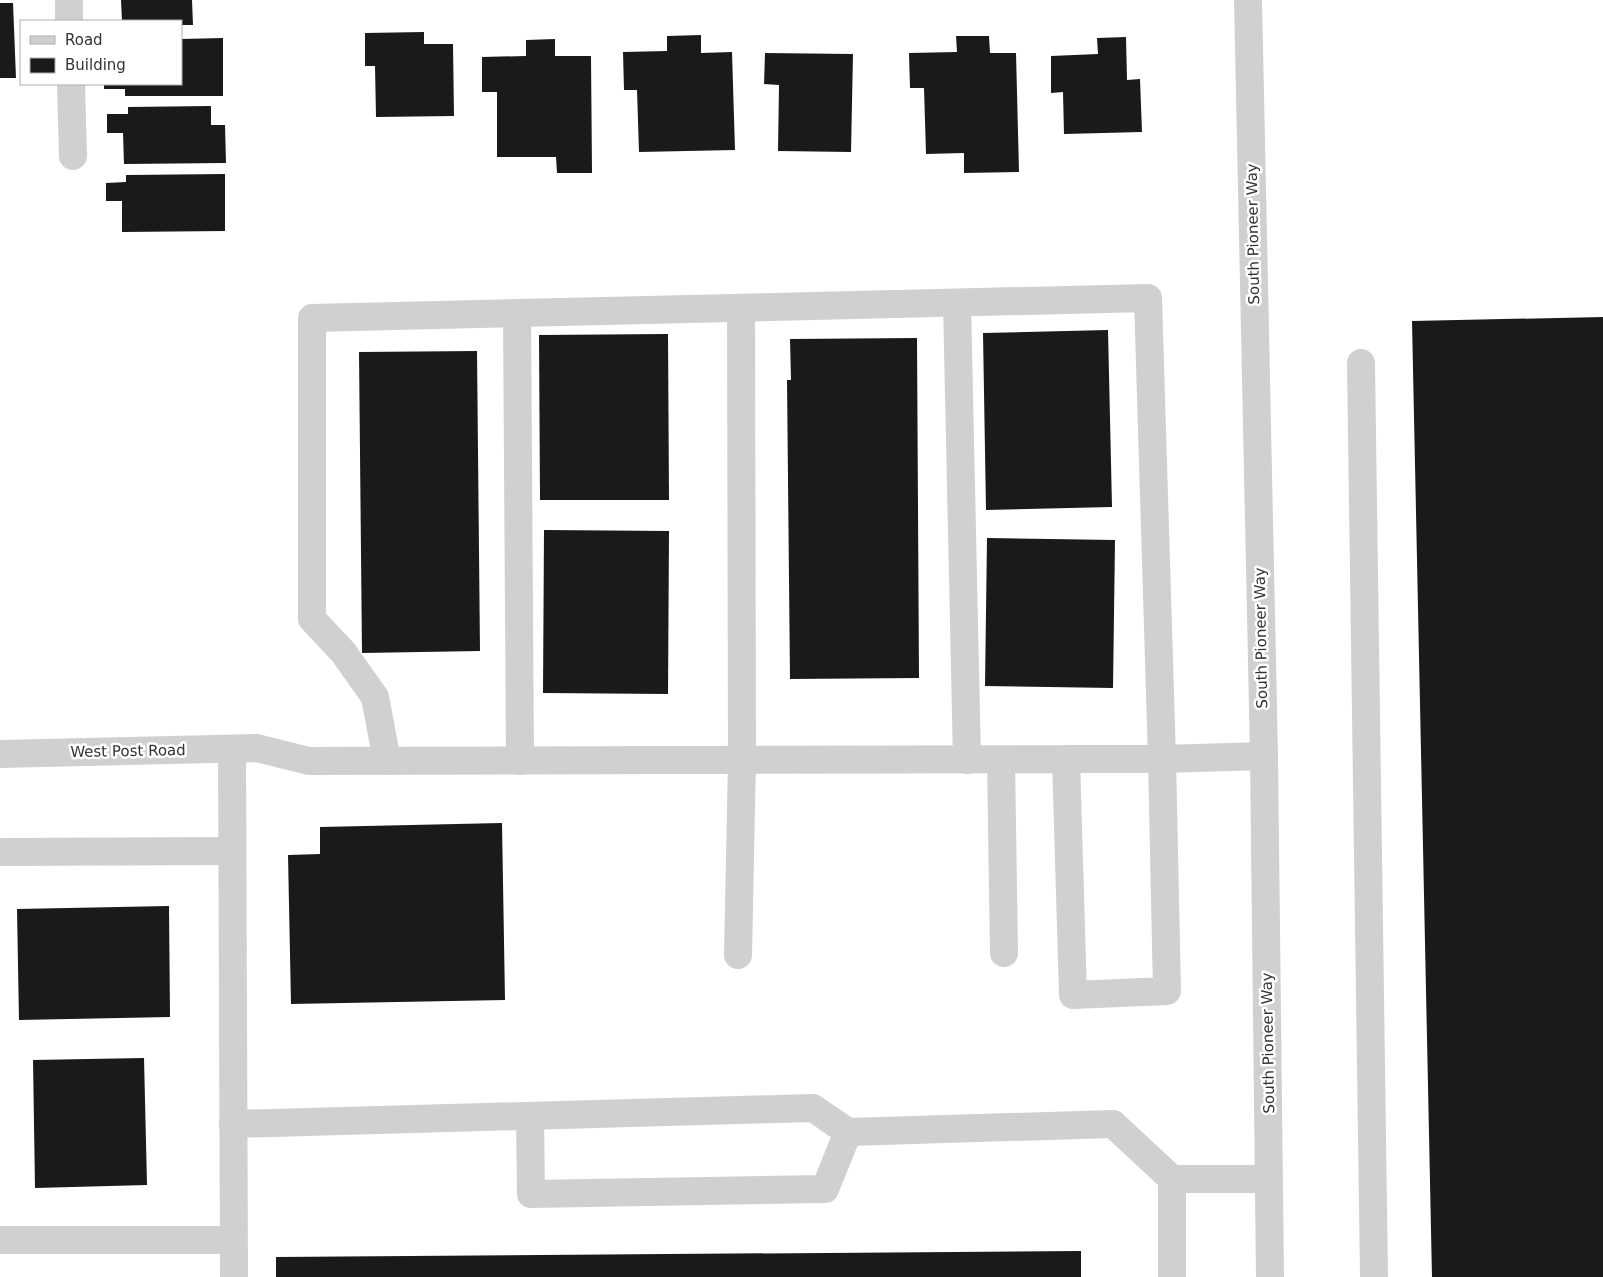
<svg xmlns="http://www.w3.org/2000/svg" width="1603" height="1277" viewBox="0 0 1603 1277" font-family="'DejaVu Sans',sans-serif">
	<style>
		.building { fill: #1a1a1a }
		.lines { fill: none; stroke-linecap: round; stroke-linejoin: round }
		.minor { stroke: #d0d0d0; stroke-width: 28 }
		.labels { text-anchor: middle; dominant-baseline: central; stroke-width: 5; stroke-linejoin: round; paint-order: stroke }
		.street-label { font-size: 15px; fill: #333; stroke: #fff }
	</style>
	<rect width="100%" height="100%" fill="#fff"/>
	<g class="building">
		<polygon points="121,0 192,0 193,25 181,25 181,21 122,21"/>
		<polygon points="0,3 13,3 16,78 0,78"/>
		<polygon points="424,32 424,44 453,44 454,116 376,117 375,66 365,66 365,33"/>
		<polygon points="701,35 701,53 732,52 735,150 639,152 637,90 624,90 623,52 667,51 667,36"/>
		<polygon points="956,36 989,36 990,53 1016,53 1019,172 964,173 964,153 926,154 924,88 910,88 909,53 957,52"/>
		<polygon points="1126,37 1127,80 1140,79 1142,132 1064,134 1063,92 1051,93 1051,56 1098,54 1097,38"/>
		<polygon points="223,38 223,96 125,96 125,89 104,89 104,84 181,84 181,39"/>
		<polygon points="555,39 555,56 591,56 592,173 557,173 556,157 497,157 497,92 482,92 482,57 526,56 526,40"/>
		<polygon points="765,53 853,54 851,152 778,151 779,85 764,84"/>
		<polygon points="211,106 211,125 225,125 226,163 124,164 123,133 107,133 107,114 128,114 128,107"/>
		<polygon points="225,174 225,231 122,232 122,201 106,201 106,183 126,182 126,175"/>
		<polygon points="1603,317 1603,1277 1432,1277 1412,321"/>
		<polygon points="1108,330 1112,507 986,510 983,333"/>
		<polygon points="668,334 669,500 540,500 539,335"/>
		<polygon points="917,338 919,678 790,679 787,380 791,380 790,339"/>
		<polygon points="477,351 480,651 362,653 359,352"/>
		<polygon points="544,530 669,531 668,694 543,693"/>
		<polygon points="987,538 1115,540 1113,688 985,686"/>
		<polygon points="502,823 505,1000 291,1004 288,855 320,854 320,827"/>
		<polygon points="169,906 170,1017 19,1020 17,909"/>
		<polygon points="144,1058 147,1185 35,1188 33,1060"/>
		<polygon points="1081,1251 1081,1277 276,1277 276,1257"/>
	</g>
	<g class="lines">
		<g class="minor">
			<polyline points="69,0 69,21"/>
			<polyline points="1248,0 1264,756 1270,1277"/>
			<polyline points="71,84 73,156"/>
			<polyline points="957,303 967,760"/>
			<polyline points="517,313 520,761"/>
			<polyline points="1361,363 1374,1277"/>
			<polyline points="232,749 234,1277"/>
			<polyline points="0,754 257,748 309,761 1066,759 1162,759 1167,991 1073,995 1066,759"/>
			<polyline points="1001,760 1004,953"/>
			<polyline points="387,761 375,697 343,652 312,619 312,318 1148,298 1162,759 1264,756"/>
			<polyline points="0,852 232,851"/>
			<polyline points="738,955 742,760 741,308"/>
			<polyline points="530,1116 531,1194 825,1189 848,1132"/>
			<polyline points="233,1124 813,1108 848,1132 1113,1124 1172,1179 1172,1277"/>
			<polyline points="1172,1179 1269,1179"/>
			<polyline points="0,1240 233,1240"/>
		</g>
	</g>
	<g class="labels">
		<g class="street-label">
			<text transform="translate(1253 234) rotate(-91)">South Pioneer Way</text>
			<text transform="translate(1261 638) rotate(-91)">South Pioneer Way</text>
			<text transform="translate(128 751) rotate(-1)">West Post Road</text>
			<text transform="translate(1268 1043) rotate(-91)">South Pioneer Way</text>
		</g>
	</g>
	<rect x="20" y="20" width="162" height="65" fill="#ffffff" stroke="#adadad"/>
	<rect x="30" y="36" width="25" height="8" fill="#d0d0d0" stroke="#adadad"/>
	<text x="65" y="45" font-size="15" fill="#333333">Road</text>
	<rect x="30" y="58" width="25" height="15" fill="#1a1a1a" stroke="#adadad"/>
	<text x="65" y="70" font-size="15" fill="#333333">Building</text>
</svg>
